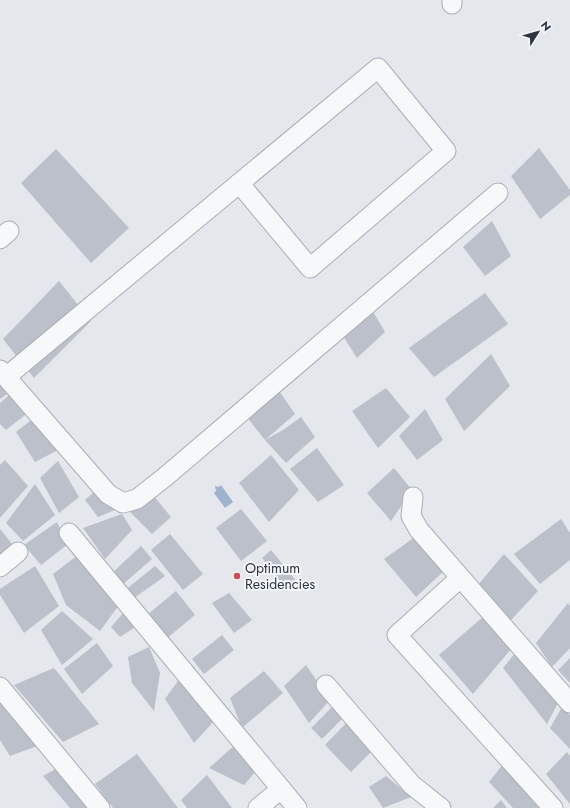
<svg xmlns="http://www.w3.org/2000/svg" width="570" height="808" viewBox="0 0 570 808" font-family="Jost,sans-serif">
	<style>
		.water { fill: #9fb4cc }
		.building { fill: #bbc0ca }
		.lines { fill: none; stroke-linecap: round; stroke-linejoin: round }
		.minor-casing { stroke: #a9aeb7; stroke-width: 21 }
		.minor { stroke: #f7f8fa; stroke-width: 19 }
		.poi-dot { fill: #d1495b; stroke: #f4f6f9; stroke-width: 1.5 }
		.labels { text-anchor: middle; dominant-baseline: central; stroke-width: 4; stroke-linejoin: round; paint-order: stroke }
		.poi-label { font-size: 14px; fill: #2b3445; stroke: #f4f6f9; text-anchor: start }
	</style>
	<rect width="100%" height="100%" fill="#e4e7ec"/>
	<polygon class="water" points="221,485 233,502 225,508 214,493 216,491 215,486 219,487"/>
	<g class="building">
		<polygon points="539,148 570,190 570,195 540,219 511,176"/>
		<polygon points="56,149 129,228 91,263 21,183"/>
		<polygon points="492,221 511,256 485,276 463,247"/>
		<polygon points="59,281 91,321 34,378 3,339"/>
		<polygon points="485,293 508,324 434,377 409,348"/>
		<polygon points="372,310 385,332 357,358 343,336"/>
		<polygon points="491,354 510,386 464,431 445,399"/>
		<polygon points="0,385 7,394 0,399"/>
		<polygon points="277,388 295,414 265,440 283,430 301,417 315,437 286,463 265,440 245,415"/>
		<polygon points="386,388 410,417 378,448 352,411"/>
		<polygon points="13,392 25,415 6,430 0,424 0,403"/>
		<polygon points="425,409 443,440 417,460 399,436"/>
		<polygon points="34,418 58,450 35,462 16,432"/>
		<polygon points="317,448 344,485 318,502 290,469"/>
		<polygon points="271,455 299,490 269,522 239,483"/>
		<polygon points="5,460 28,486 0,518 0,465"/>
		<polygon points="58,461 79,497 59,513 40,478"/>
		<polygon points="394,468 412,490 391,521 367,493"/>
		<polygon points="35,484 55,515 23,541 6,523"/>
		<polygon points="96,490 117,509 98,517 85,500"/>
		<polygon points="153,495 171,517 152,534 130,512"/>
		<polygon points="241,509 267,541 241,561 216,528"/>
		<polygon points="122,514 132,530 105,559 83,528"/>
		<polygon points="561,519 570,533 570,560 540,584 514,554"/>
		<polygon points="57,522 68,544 41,565 24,545"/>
		<polygon points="0,529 22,556 0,576"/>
		<polygon points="170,534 203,574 183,590 151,550"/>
		<polygon points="415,537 444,571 416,597 384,559"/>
		<polygon points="141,546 152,559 121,586 111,574"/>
		<polygon points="271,550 297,582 287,590 262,558"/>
		<polygon points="504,554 538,591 511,620 478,585"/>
		<polygon points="78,555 119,605 100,631 66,605 53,574"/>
		<polygon points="35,566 59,606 24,633 0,595 0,589"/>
		<polygon points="155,566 165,576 130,601 124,591"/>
		<polygon points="176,591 195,615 166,639 147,615"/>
		<polygon points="229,593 252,620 234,633 212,603"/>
		<polygon points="568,603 570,606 570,648 552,667 536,643"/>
		<polygon points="62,611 93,639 62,665 41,630"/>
		<polygon points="125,611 137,626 120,637 111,627"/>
		<polygon points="484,616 512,648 473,694 439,655"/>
		<polygon points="222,635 234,650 204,674 192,659"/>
		<polygon points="97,643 113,666 82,694 64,669"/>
		<polygon points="149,647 160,673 154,711 132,683 128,657"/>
		<polygon points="516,652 559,701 547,724 503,668"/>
		<polygon points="570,658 570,683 558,670"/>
		<polygon points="306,665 330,700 309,723 284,686"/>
		<polygon points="54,668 99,724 63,742 14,685"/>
		<polygon points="264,671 283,693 242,728 230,698"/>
		<polygon points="180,678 215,720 194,743 165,699"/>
		<polygon points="0,698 40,745 10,756 0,740"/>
		<polygon points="333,706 343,718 322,739 311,728"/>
		<polygon points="562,707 570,715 570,749 550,728"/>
		<polygon points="349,720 373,750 351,772 325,745"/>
		<polygon points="235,745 255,772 244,785 209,768"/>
		<polygon points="567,752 570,756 570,804 546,774"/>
		<polygon points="137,754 178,808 113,808 95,784"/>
		<polygon points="504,763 540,804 538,808 513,808 489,782"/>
		<polygon points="59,767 92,808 70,808 43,776"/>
		<polygon points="207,775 232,808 187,808 181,800"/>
		<polygon points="386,776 411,797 383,808 369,787"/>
		<polygon points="501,800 507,808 493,808"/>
	</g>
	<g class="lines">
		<defs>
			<g id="minor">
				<polyline points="452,4 452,0"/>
				<polyline points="0,239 9,231"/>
				<polyline points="0,370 108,494 123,503 137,499 165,477 498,193"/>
				<polyline points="6,377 378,68 446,151 310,268 239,183"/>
				<polyline points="413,497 411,516 419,530 570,703"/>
				<polyline points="69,533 297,808"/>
				<polyline points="0,567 18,552"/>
				<polyline points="460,578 397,635 553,808"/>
				<polyline points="326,685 412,785 441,808"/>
				<polyline points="0,687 100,808"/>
				<polyline points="258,808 281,789"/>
			</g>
		</defs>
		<use href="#minor" class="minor-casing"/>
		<use href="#minor" class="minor"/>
	</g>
	<circle class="poi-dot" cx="237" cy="576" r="4"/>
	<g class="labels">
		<g class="poi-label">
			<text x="245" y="568">Optimum<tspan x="245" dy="16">Residencies</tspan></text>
		</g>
	</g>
	<g transform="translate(538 32) rotate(53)" stroke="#f4f6f9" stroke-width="3" paint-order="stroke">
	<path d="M0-3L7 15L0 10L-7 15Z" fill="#2b3445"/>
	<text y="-6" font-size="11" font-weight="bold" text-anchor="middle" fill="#2b3445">N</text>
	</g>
</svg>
